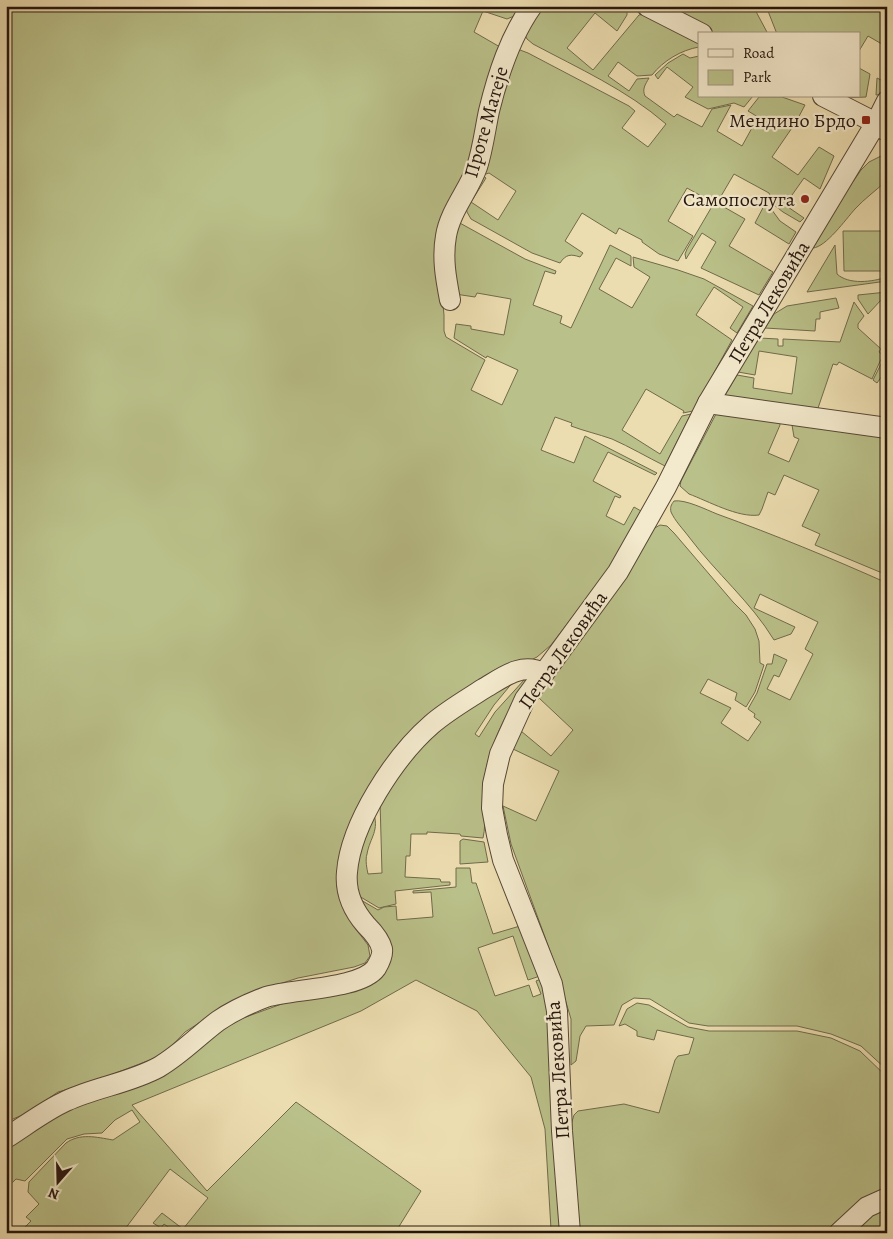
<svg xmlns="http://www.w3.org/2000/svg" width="893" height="1239" viewBox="0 0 893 1239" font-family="Alegreya,serif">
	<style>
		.green { fill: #bac089; stroke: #706a4b }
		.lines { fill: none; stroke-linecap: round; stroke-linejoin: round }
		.minor-casing { stroke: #574736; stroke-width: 22 }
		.minor { stroke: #f3e9cc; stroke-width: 20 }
		.poi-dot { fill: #8f2418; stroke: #f3e9cc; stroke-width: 2 }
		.labels { text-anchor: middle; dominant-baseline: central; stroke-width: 4.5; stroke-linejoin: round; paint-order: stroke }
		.poi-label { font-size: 20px; fill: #25150d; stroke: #f3e9cc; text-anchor: end }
		.street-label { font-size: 20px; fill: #25150d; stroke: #f3e9cc }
	</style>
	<rect width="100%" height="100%" fill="#ecddb0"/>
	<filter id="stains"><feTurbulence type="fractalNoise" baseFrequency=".004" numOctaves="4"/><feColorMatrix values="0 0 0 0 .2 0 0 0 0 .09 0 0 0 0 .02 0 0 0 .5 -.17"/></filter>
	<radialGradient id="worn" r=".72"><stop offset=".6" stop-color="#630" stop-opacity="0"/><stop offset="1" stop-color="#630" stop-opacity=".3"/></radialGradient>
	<g class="green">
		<path d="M6,6H526L519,14L507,19L483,11L474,32L500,47L501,53L490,89L478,149L472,167L460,188L447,217L441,241L439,263L444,315V331L446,337L485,360L471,390L502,405L518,370L487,356L486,358L454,338L456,324L471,326V329L504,335L511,299L477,293L475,297L455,294C445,272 446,245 455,223L458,222L525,259L556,271L555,274L545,271L533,305L562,316L560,323L571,328L610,245L631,256V266L616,258L599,289L632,308L650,277L634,267L633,257L678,270L704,279L753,306L737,333L730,328L743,307L714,287L696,315L732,340L693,411L683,413L684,411L646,389L622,430L660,454L682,416L691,414L665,466C647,457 630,447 612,439C598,434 584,431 571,426L572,423L555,417L541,450L574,463L585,436L657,473L655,475L608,452L593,481L621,496L620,498L615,496L606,516L624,525L634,507L641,511L608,570L551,645L537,657L489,681L452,704L416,734L391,764L354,828L342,868L341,877L345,900L349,910L364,928H355L368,945L370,956L365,963L354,967L298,978L248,994L233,1001L185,1032L163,1055L87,1084L58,1092L27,1113L6,1122Z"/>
		<path d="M540,6H627V15L617,31L595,13L567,48L593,70L639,15L644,14L699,40V47C681,50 663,61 652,75L637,76L618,62L608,76L629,91L637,79L649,78C645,85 642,89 645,96L674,117L677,114L702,127L712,109L731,105L717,131L742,146L758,117L748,111L759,97H782L805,105L796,122L772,157L798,175L819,147L834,156L820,189L804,178L785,205L804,218L800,222L783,212L774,205L769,193L734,174L717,203L745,219L729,246L773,272L759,295L701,268L716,242L702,233L686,259L685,254L687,249L714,203L687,188L668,221L693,236L678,261L659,254L642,242V240L619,228L616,234L582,213L565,241L583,253L580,257C571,254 566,254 560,263L532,253L471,219L467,212L465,204L479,173L486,178L471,202L498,220L516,191L489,173L486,174L480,170L515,50H520L528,53L629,106L635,111L622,128L648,147L666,124C627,90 578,68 533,44L527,39L524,33Z"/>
		<polygon points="677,6 753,6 768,34 715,34 686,15"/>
		<polygon points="766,6 887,6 887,47 868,36 859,51 859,34 777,34"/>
		<polygon points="683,54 690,58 699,56 699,96 753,96 744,107 734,103 708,109 685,97 693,87 667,67 658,79 655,75 668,63"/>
		<polygon points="859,68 870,74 866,97 843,98 836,96 859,96"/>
		<polygon points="887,70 887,89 883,94 876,95 877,78 881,80"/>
		<path d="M887,153V180C877,190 865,198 855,209C846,219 826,247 813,248L848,189L861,170L869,162Z"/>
		<polygon points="766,202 780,221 796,232 789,244 755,223"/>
		<polygon points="843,231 887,231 887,271 844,271"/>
		<path d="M835,245L837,274C849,285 872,282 887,277V281L807,292Z"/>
		<polygon points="887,292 887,304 882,299 868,314 858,299 858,295"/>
		<polygon points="836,298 839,308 820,312 820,319 816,319 815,331 765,328 774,314 787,306"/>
		<polygon points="854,302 864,316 858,324 858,328 881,349 879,352 883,355 872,379 839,362 837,365 833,364 816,414 724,397 737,375 754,378 753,388 792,394 797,357 759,351 755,375 738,372 759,338 778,339 778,346 783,346 783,339 840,342"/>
		<polygon points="885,356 887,358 887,379 882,376 877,383 873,380"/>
		<path d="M716,414L780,422V425L768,453L789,462L799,439L794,437L792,425L794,423L887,434V575L815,545L820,534L802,526L819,490L784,475L775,495L768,492L762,509L759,515C738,518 708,501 689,494L680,486L681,481Z"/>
		<path d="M674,501C685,499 707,510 717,514C775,535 831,558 887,583V1070L861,1046L831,1034L797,1026H708L689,1023L650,999L634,998L622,1005L614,1025L586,1026L580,1036L576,1061L571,1065V1019L554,962L511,844L503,806L536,821L559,771L513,749L521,731L551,756L573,730L539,698L553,675L628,575L653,529L660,525L667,526L674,533L733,602L746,615L755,629L759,641L760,663L764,665L755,692L746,707L735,700L737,693L708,679L700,693L731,708L721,723L748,741L761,722L754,717L755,714L748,709L757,693L767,664H772L774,654L787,660L779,677L774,675L767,689L790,700L813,654L805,649L818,622L760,594L754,608L795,627L791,634L774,640C751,602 716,573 689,537C683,529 675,521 671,512C670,507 671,505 674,501Z"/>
		<path d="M518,676L494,705L475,734L479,737L495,712L524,680H527C508,710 487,747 484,784C483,801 487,821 483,838L461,836L460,834L427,832V834H411L410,856H406L405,877L440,879L441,882H450V885L395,891L396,904L379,908L354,893L352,871L373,811C380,831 370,837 367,854C365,860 367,869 368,874L382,873L380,800L429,731Z"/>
		<polygon points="463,839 484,842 488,862 460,864 460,841"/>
		<path d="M456,868H470L472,883H476L493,934L520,926L540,976L528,980L513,936L478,948L495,996L529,985L533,997L541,994L536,981L541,979L547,1006L560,1229H551L545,1129L531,1077L477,1011L416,980L361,1011L132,1105L207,1191L296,1102L421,1191L395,1233H176L164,1224L161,1228L153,1223L162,1213L183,1229L208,1198L170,1169L122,1233H19L31,1221L26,1217L39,1204L28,1192L29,1182L66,1143C80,1133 96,1137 113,1140L140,1122L132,1110L115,1120L102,1133L84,1134L67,1139L25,1181L16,1179L6,1189V1143L59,1111L216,1033L243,1018L384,967L354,896L378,910L384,907L396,906L397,920L433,917L431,892L413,893V891L456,887Z"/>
		<polygon points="637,1003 649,1005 688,1027 709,1031 797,1031 831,1038 860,1051 887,1077 887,1192 832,1233 580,1233 571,1125 574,1115 578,1111 624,1104 659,1113 675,1060 678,1056 689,1054 694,1038 657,1030 654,1040 637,1036 637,1031 625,1024 619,1026 627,1009"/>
		<polygon points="887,1202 887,1233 846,1233"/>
	</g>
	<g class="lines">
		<defs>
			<g id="minor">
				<polyline points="647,6 702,34"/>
				<polyline points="823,96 876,123 885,130"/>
				<path d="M450,300C446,279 442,258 446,236C450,211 469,190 477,167C483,148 485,130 489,111C498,74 510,37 532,6"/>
				<polyline points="708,403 887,428"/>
				<path d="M6,1138C25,1126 46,1110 66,1101C96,1087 130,1083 159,1067C181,1054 198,1036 218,1021C231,1012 250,1003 266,997C292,989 361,989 376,968C379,963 383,955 382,949C380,940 372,931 366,925C353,910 345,892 347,872C351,823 395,756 432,724C447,711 466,700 483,689C502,678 521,662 543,673"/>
				<polyline points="570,1233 562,1131 557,1011 552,984 503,860 497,835 492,808 493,784 500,754 525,699 618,572 666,487 708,403 876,123 887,101"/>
				<polyline points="839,1233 867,1207 887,1198"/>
			</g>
		</defs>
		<use href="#minor" class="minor-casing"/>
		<use href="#minor" class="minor"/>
	</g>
	<g class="poi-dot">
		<rect x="861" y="115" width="10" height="10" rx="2.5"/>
		<circle cx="805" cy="199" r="5"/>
	</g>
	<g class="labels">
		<g class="poi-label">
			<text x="856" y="120">Мендино Брдо</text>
			<text x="795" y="199">Самопослуга</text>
		</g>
		<g class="street-label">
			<text transform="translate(486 122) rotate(-74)">Проте Матеје</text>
			<text transform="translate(769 302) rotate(-59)">Петра Лековића</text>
			<text transform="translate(563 650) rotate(-55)">Петра Лековића</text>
			<text transform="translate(558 1070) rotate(-94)">Петра Лековића</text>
		</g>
	</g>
	<rect width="893" height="1239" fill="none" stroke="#ecddb0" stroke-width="25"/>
	<rect x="8" y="8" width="878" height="1224" fill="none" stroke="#25150d" stroke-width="2.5"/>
	<rect x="12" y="12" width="868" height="1214" fill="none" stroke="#25150d"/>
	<rect x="698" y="32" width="162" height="65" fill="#f3e9cc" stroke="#a19480"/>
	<rect x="708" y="49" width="25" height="8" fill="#f3e9cc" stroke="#a19480"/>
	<text x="743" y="58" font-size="15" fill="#25150d">Road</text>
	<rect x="708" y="70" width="25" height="15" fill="#bac089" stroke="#a19480"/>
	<text x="743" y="82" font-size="15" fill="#25150d">Park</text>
	<g transform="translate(58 1182) rotate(200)" stroke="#f3e9cc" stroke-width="4" paint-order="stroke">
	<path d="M0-4L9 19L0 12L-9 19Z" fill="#25150d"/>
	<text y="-8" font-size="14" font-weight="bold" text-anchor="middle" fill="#25150d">N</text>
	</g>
	<rect width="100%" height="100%" filter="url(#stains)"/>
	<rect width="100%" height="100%" fill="url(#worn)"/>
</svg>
